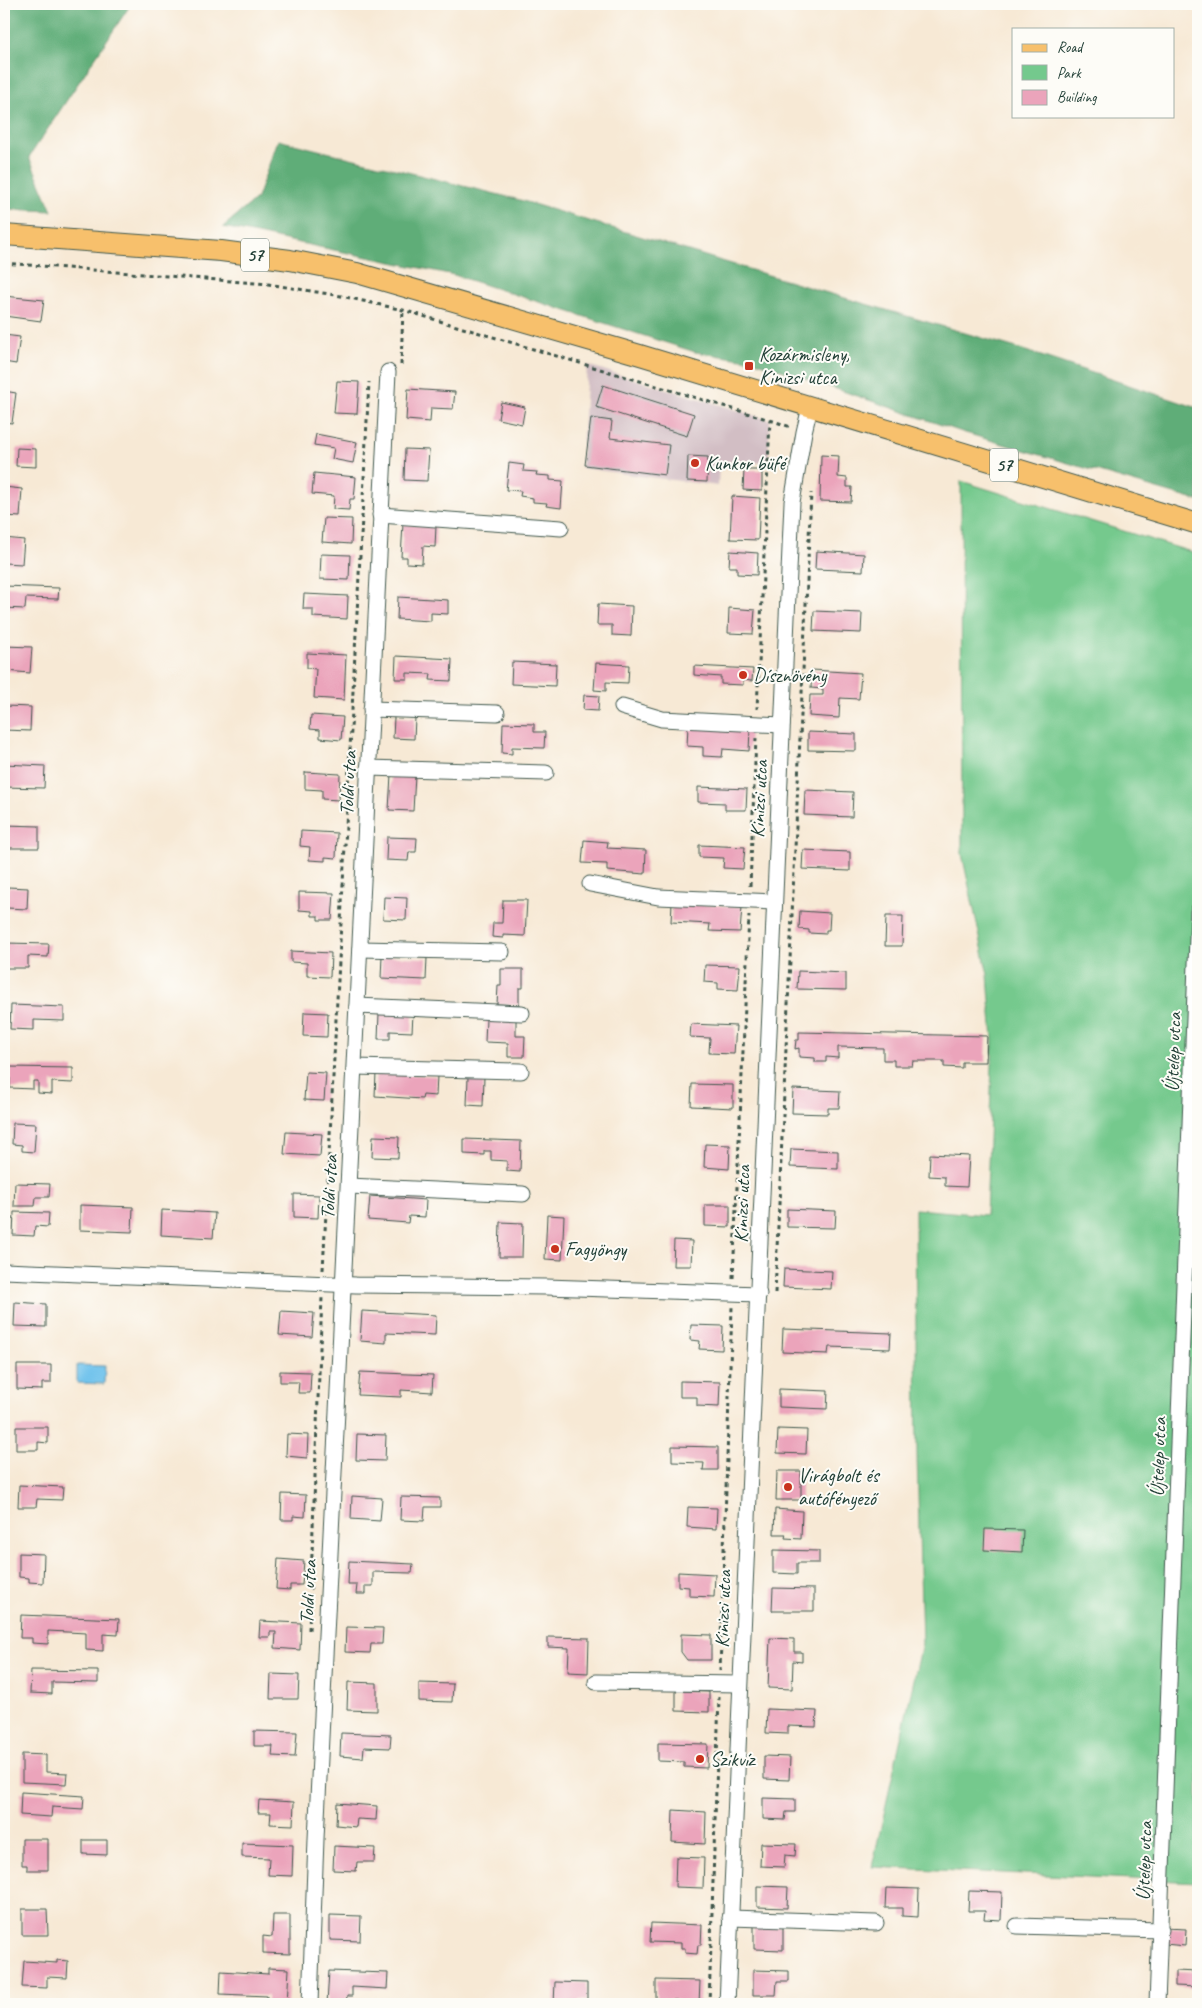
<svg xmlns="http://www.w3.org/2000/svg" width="1202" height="2008" viewBox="0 0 1202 2008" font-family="Caveat,sans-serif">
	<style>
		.industrial { fill: #d2bec4 }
		.green { fill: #74c98d; stroke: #4a8360 }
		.forest { fill: #5fad78; stroke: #3f7556 }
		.water { fill: #70c2ec; stroke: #488090 }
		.building { fill: #eba4bb }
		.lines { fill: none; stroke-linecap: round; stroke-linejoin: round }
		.minor-casing { stroke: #3f574c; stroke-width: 17 }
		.major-casing { stroke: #3f574c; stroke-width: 22 }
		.path { stroke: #3f574c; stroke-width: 3; stroke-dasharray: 4 4; stroke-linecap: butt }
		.minor { stroke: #fff; stroke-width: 15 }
		.major { stroke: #f7c06c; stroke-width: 20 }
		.poi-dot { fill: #c8321e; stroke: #fdfcf7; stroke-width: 2 }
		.labels { text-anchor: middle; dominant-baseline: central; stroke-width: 4; stroke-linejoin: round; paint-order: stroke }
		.shield { fill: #fdfcf7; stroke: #62766e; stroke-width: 1 }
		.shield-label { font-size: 19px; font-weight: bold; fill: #1f3d34 }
		.poi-label { font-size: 20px; fill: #1f3d34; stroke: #fdfcf7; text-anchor: start }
		.street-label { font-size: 20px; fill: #1f3d34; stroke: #fdfcf7 }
	</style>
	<rect width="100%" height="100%" fill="#fdfcf7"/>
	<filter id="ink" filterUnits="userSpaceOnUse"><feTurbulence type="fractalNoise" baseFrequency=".02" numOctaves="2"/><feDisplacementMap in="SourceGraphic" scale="10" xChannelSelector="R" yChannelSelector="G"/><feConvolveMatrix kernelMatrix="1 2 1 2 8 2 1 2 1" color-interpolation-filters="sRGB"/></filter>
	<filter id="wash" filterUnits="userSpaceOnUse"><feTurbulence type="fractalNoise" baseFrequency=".0096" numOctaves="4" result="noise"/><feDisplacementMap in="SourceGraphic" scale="20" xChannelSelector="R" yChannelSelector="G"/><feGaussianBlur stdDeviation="1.12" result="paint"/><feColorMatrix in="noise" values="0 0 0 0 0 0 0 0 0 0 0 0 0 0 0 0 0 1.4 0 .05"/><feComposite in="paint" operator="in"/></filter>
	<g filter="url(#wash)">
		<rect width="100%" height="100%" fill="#f7e9d5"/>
		<polygon class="industrial" points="587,365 770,420 768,463 719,461 718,486 581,468"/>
		<polygon class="green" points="961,481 1198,554 1198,1882 872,1867 922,1644 917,1455 915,1209 986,1215 993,1040 988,975 962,854"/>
		<g class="forest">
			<polygon points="4,4 131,4 29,157 52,211 4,209"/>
			<polygon points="278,140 520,200 821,291 1020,349 1198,408 1198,501 962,432 755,361 695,352 454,275 223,227 257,198"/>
		</g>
		<polygon class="water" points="77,1365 105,1366 104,1384 77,1383"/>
		<g id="blocks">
			<g class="building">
				<polygon points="4,296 44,300 41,321 4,316"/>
				<polygon points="4,335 20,337 16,364 4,362"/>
				<polygon points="337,381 359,382 357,414 334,413"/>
				<polygon points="603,385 694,414 687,436 596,407"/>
				<polygon points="408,389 455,392 453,409 431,408 430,422 406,420"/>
				<polygon points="4,391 16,393 12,423 4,422"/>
				<polygon points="501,402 525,407 522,424 498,419"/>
				<polygon points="591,418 612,421 610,438 669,445 665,475 585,465"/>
				<polygon points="316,434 357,442 353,463 332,459 334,448 314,445"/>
				<polygon points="17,448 36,449 36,467 16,466"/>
				<polygon points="405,449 429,450 427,481 404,480"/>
				<polygon points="821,455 839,456 838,477 847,478 847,487 852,487 851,502 820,501"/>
				<polygon points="688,456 708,457 707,482 687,481"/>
				<polygon points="509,463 524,465 523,471 537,472 536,475 550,476 550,480 563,481 561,508 546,506 547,503 533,502 533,498 520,496 521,491 506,490"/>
				<polygon points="744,470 762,470 762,491 743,490"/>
				<polygon points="314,473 356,477 354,499 350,499 349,510 333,509 334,496 312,494"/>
				<polygon points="4,487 22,489 20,517 6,516 7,510 4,510"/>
				<polygon points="732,496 760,498 758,540 730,539"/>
				<polygon points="324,518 352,519 351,544 322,542"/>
				<polygon points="403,524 436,526 435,547 423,546 422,564 407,563 407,557 401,557"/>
				<polygon points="4,538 24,540 22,564 4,563"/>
				<polygon points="730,551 758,553 757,575 737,574 737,567 729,567"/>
				<polygon points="816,551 864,554 863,571 815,569"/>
				<polygon points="321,554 350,555 349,580 320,579"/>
				<polygon points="4,586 59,588 58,599 26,598 25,609 4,608"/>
				<polygon points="304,594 348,596 347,619 313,617 313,609 303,609"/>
				<polygon points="398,597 448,600 448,614 431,613 431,621 397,619"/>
				<polygon points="598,604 632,606 631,636 612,635 612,625 597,625"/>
				<polygon points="729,608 755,610 753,634 728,633"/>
				<polygon points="814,611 862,613 861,633 813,631"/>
				<polygon points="4,646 32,647 30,673 6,671 6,659 4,659"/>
				<polygon points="307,653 346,655 344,700 314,698 316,669 307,668"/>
				<polygon points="396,656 452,659 451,681 430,680 431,674 407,673 407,679 395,679"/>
				<polygon points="512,662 556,664 555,686 511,684"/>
				<polygon points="596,663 629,665 628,683 606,682 606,691 594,690"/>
				<polygon points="694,666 753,669 752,681 743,680 743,685 721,684 721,677 694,675"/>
				<polygon points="812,670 861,673 859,699 840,698 839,718 809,716 810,695 823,695 823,689 811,688"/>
				<polygon points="584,695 599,696 598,711 583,710"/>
				<polygon points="5,706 31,707 30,731 4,730"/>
				<polygon points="311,715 343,717 341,740 320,738 320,730 310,729"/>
				<polygon points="394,717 415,718 414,739 393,738"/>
				<polygon points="503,723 534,724 534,732 545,732 544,748 512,747 512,754 502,753"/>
				<polygon points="688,726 750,729 749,751 723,749 722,757 703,756 703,747 687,746"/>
				<polygon points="808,732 856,734 856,751 808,750"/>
				<polygon points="4,764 45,766 44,788 4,787"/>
				<polygon points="305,772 340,774 339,800 322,799 322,790 305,789"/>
				<polygon points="391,774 415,775 413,811 389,810"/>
				<polygon points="698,787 747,789 746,810 725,810 725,803 698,802"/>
				<polygon points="805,790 853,792 852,817 804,815"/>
				<polygon points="5,825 39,826 39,848 5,848"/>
				<polygon points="301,831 337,833 336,858 325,857 325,861 309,860 310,847 300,846"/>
				<polygon points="387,837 417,838 416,852 409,852 408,861 386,860"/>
				<polygon points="584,840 608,842 607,848 646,850 645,874 607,871 607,864 582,863"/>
				<polygon points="699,845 745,847 743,869 723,868 724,858 699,857"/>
				<polygon points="803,850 850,852 850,871 802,869"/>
				<polygon points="8,887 28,888 27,909 7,908"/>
				<polygon points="299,892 334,893 332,920 318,920 318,916 312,916 312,911 299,910"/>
				<polygon points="384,897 407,898 406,920 383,919"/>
				<polygon points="503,900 527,900 525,936 503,935 503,938 492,937 493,923 502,923"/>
				<polygon points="672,903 742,907 740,932 709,931 710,924 671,922"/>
				<polygon points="800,911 830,913 829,930 826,930 826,934 809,933 809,930 799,929"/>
				<polygon points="886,916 903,916 902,946 885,946"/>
				<polygon points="6,943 49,944 48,957 28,956 28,968 6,968"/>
				<polygon points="291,951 331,953 330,977 307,976 307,963 291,962"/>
				<polygon points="382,956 427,958 426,980 381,978"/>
				<polygon points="705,965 740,966 738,990 718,989 718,983 704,982"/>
				<polygon points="501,969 523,969 523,988 519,988 519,1005 497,1004 498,986 501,986"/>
				<polygon points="798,971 846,973 846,990 797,989"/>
				<polygon points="11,1005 64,1007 64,1021 34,1020 34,1030 10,1029"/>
				<polygon points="304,1012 328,1013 327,1037 303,1036"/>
				<polygon points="379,1013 413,1014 412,1032 390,1031 390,1039 378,1039"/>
				<polygon points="486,1019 516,1020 516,1036 525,1036 524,1057 508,1057 508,1043 485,1042"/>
				<polygon points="691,1024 736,1026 734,1054 709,1053 710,1038 690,1037"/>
				<polygon points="799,1032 987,1036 986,1062 962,1062 962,1068 944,1067 944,1061 913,1061 912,1066 894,1066 894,1060 883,1060 883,1048 838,1047 838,1058 826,1057 826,1062 815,1062 815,1058 799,1057 799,1048 795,1049 796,1040 799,1040"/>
				<polygon points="10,1067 73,1068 73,1083 52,1082 52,1094 38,1093 38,1081 33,1081 33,1089 10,1088"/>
				<polygon points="306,1072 326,1073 324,1101 304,1100"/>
				<polygon points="376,1073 437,1076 436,1096 423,1095 422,1099 375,1096"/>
				<polygon points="468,1077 484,1077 483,1106 467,1105"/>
				<polygon points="692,1084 733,1085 733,1108 691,1106"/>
				<polygon points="793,1089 840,1091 839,1108 828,1108 828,1114 792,1113"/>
				<polygon points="13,1123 36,1124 34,1152 22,1151 22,1145 12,1144"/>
				<polygon points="286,1132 322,1134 320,1156 284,1154"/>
				<polygon points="373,1136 399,1137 398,1158 372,1157"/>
				<polygon points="464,1139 521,1141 520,1172 507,1171 507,1161 491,1160 491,1151 484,1151 484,1155 464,1154"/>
				<polygon points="705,1144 730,1145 729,1169 704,1167"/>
				<polygon points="791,1149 838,1151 838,1169 790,1167"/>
				<polygon points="930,1154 969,1156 967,1187 945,1186 945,1177 929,1176"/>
				<polygon points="15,1183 50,1184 49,1197 36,1197 35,1206 14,1206"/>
				<polygon points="294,1194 319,1195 318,1218 294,1217"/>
				<polygon points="370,1196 426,1200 425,1217 409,1216 408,1223 368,1220"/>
				<polygon points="80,1205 133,1207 132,1232 80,1230"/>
				<polygon points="705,1205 730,1205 730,1227 705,1226"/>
				<polygon points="787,1209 836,1211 835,1228 787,1227"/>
				<polygon points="162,1210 215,1213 213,1238 161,1235"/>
				<polygon points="14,1212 49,1213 48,1227 35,1226 34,1236 13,1235"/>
				<polygon points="547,1215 564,1216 562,1260 545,1259"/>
				<polygon points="500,1222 523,1223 522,1257 499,1257"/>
				<polygon points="674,1240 692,1241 691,1266 673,1266"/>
				<polygon points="784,1269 832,1271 831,1289 783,1287"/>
				<polygon points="15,1302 46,1304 46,1327 14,1326"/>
				<polygon points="281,1311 314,1313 312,1337 279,1335"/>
				<polygon points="362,1311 436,1315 435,1335 386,1333 386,1343 360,1341"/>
				<polygon points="691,1325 723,1326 722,1350 699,1349 700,1341 690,1340"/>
				<polygon points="783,1329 891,1333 890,1349 829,1347 828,1354 782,1352"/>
				<polygon points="17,1365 51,1365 51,1383 42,1383 42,1390 17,1389"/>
				<polygon points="280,1371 311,1372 310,1393 298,1393 299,1382 280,1382"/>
				<polygon points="360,1372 433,1375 432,1392 401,1390 401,1397 358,1395"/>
				<polygon points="680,1381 720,1382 719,1407 697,1406 697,1397 680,1397"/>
				<polygon points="779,1389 828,1391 827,1409 779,1407"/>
				<polygon points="16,1427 48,1427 48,1443 38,1442 38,1450 16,1450"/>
				<polygon points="778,1429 807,1430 806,1454 777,1453"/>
				<polygon points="287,1434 308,1435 307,1458 286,1456"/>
				<polygon points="357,1434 386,1435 385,1461 356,1460"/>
				<polygon points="672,1446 718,1447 718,1470 703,1470 704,1463 672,1462"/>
				<polygon points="777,1471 801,1471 801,1500 776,1500"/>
				<polygon points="19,1485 63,1487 62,1500 37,1499 36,1507 18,1507"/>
				<polygon points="282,1494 306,1495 305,1517 293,1516 293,1520 281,1520"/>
				<polygon points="352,1496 382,1498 380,1521 351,1519"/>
				<polygon points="401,1497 440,1498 440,1507 425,1507 424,1521 400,1520"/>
				<polygon points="688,1507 717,1508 716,1529 687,1527"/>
				<polygon points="775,1509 802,1511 801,1539 785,1538 786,1534 774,1534"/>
				<polygon points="985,1529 1023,1530 1022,1552 984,1550"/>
				<polygon points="773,1550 819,1551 819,1563 797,1563 797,1574 773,1573"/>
				<polygon points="19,1553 44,1554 43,1583 29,1582 29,1578 19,1577"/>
				<polygon points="278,1559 304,1561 302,1585 290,1585 290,1590 276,1589"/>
				<polygon points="349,1561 413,1564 412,1573 373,1572 373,1586 365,1586 365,1594 356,1594 357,1585 348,1585"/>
				<polygon points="678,1572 715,1574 714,1597 689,1596 689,1587 678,1586"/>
				<polygon points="773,1588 814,1589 814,1611 772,1611"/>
				<polygon points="21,1615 119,1619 118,1635 103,1634 103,1651 86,1650 86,1633 48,1631 48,1644 32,1643 32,1638 20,1638"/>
				<polygon points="260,1621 301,1623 300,1650 275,1648 276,1632 270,1632 270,1637 259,1637"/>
				<polygon points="346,1627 383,1628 382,1644 371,1644 370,1653 345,1652"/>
				<polygon points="681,1634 711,1635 711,1660 687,1660 681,1652"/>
				<polygon points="548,1637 589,1638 588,1673 568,1672 569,1648 548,1647"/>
				<polygon points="770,1638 794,1639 794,1652 802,1652 802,1662 793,1661 792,1689 768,1688"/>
				<polygon points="31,1670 98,1671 98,1683 52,1682 52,1694 30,1693"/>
				<polygon points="271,1674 299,1675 298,1699 270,1699"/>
				<polygon points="348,1682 377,1683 377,1711 347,1710"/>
				<polygon points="419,1683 453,1684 452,1702 419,1701"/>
				<polygon points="676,1691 709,1692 709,1712 676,1711"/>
				<polygon points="767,1709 817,1711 816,1727 788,1726 788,1734 766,1733"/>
				<polygon points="254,1731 297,1732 295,1757 272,1756 273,1746 254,1746"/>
				<polygon points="341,1733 391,1735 390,1748 364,1747 363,1758 340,1756"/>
				<polygon points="658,1743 708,1744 707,1768 684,1767 684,1762 658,1761"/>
				<polygon points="22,1754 46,1755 46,1772 67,1773 66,1784 22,1782"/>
				<polygon points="764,1756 790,1757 789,1780 764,1779"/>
				<polygon points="21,1792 84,1796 83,1809 52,1807 51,1817 20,1815"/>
				<polygon points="763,1798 795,1799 795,1812 786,1812 785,1820 763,1819"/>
				<polygon points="259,1800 294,1802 293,1825 270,1824 271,1813 258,1813"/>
				<polygon points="337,1803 377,1806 376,1820 357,1819 356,1827 336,1825"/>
				<polygon points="673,1810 706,1812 705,1844 672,1842"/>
				<polygon points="22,1839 48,1839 48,1870 27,1870 27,1865 22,1865"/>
				<polygon points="83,1840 107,1840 107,1855 83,1854"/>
				<polygon points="242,1843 293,1845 292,1876 268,1875 269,1858 242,1857"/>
				<polygon points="761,1843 796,1844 795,1856 785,1855 784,1867 760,1866"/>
				<polygon points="334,1846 375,1848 374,1862 357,1862 356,1871 333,1870"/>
				<polygon points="676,1857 704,1858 703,1888 675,1887"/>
				<polygon points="757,1886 788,1887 787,1908 757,1907"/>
				<polygon points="886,1888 919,1889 918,1917 902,1916 902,1908 885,1908"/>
				<polygon points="969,1891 1002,1892 1001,1920 984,1919 985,1911 968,1911"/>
				<polygon points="22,1909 47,1909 48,1935 22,1935"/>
				<polygon points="273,1915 290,1915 290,1954 263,1953 263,1936 272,1937"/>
				<polygon points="330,1915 361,1916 360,1941 330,1940"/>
				<polygon points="651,1923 702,1925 701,1945 698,1945 697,1954 685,1953 685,1948 681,1948 681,1943 650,1942"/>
				<polygon points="754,1926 783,1927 783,1950 754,1949"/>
				<polygon points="1165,1928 1186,1929 1185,1946 1165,1944"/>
				<polygon points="57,1960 68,1961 67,1978 47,1977 47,1988 22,1987 24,1961 57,1963"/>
				<polygon points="268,1968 289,1969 287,2004 267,2003 267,1996 220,1994 221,1971 268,1974"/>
				<polygon points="753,1970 789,1971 789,1981 777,1981 776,1995 753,1995"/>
				<polygon points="329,1971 388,1973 387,1989 352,1987 352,1996 347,1996 346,2004 327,2004"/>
				<polygon points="1175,1971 1198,1972 1198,1987 1175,1986"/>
				<polygon points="656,1980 700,1981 699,2004 677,2004 677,2000 656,2000"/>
				<polygon points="555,1982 587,1983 587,2001 579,2000 579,2004 554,2004"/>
			</g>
		</g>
	</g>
	<g filter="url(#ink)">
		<use href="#blocks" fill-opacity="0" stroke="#3f574c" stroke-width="1"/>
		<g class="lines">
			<defs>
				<g id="minor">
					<polyline points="380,515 561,528"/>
					<polyline points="622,707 662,719 782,725"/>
					<polyline points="371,709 497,713"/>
					<polyline points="368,768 546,773"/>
					<polyline points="590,884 658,897 774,902"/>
					<polyline points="360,949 502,952"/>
					<polyline points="357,1006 522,1013"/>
					<polyline points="355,1067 521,1071"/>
					<polyline points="349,1186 523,1194"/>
					<polyline points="4,1271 356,1285 546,1287 759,1294"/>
					<polyline points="596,1682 740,1684"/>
					<polyline points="730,1918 876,1923"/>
					<polyline points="1017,1926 1161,1930"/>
					<polyline points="310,2004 316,1839 388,372"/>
					<polyline points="727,2004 792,502 804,432 810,407"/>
					<polyline points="1157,2004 1198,911"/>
				</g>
				<polyline id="major" points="4,235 221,251 290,260 357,273 640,355 1198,524"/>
			</defs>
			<use href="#minor" class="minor-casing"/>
			<use href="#major" class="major-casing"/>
			<g class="path">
				<polyline points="4,263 268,284 341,296 403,310 770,420 757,709"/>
				<polyline points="401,365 403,309"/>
				<polyline points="770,420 791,427"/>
				<polyline points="750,886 756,738"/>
				<polyline points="323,1270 369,382"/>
				<polyline points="733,1278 749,915"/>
				<polyline points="775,1293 811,493"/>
				<polyline points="309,1630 322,1297"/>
				<polyline points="720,1671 732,1307"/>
				<polyline points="4,1986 4,2004"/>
				<polyline points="709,2004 719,1697"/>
			</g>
			<use href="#minor" class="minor"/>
			<use href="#major" class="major"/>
		</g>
	</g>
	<g class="poi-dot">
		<rect x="744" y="361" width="10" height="10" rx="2.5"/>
		<circle cx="695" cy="463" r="5"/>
		<circle cx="743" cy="675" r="5"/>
		<circle cx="555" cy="1249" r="5"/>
		<circle cx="788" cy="1487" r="5"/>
		<circle cx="700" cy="1759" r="5"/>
	</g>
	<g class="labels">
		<g class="shield">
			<rect x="241" y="238.5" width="28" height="33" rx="4"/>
			<rect x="990" y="448.5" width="28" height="33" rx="4"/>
		</g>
		<g class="shield-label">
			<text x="255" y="255">57</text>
			<text x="1004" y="465">57</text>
		</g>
		<g class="poi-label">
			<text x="759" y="354">Kozármisleny,<tspan x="759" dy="23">Kinizsi utca</tspan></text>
			<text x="705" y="463">Kunkor büfé</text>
			<text x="753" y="675">Dísznövény</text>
			<text x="565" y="1249">Fagyöngy</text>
			<text x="798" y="1475">Virágbolt és<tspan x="798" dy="23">autófényező</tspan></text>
			<text x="710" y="1759">Szikvíz</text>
		</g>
		<g class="street-label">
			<text transform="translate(348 783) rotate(-87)">Toldi utca</text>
			<text transform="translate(759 799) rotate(-87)">Kinizsi utca</text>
			<text transform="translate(1173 1052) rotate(-88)">Újtelep utca</text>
			<text transform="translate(329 1187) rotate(-87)">Toldi utca</text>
			<text transform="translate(742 1204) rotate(-88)">Kinizsi utca</text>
			<text transform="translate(1158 1457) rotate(-88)">Újtelep utca</text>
			<text transform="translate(308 1592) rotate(-87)">Toldi utca</text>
			<text transform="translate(723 1609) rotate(-88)">Kinizsi utca</text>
			<text transform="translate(1144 1861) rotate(-88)">Újtelep utca</text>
		</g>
	</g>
	<rect width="1202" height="2008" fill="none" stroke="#fdfcf7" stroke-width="20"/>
	<rect x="1012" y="28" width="162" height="90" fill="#fdfcf7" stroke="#a4b0a9"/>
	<rect x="1022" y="44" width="25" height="8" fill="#f7c06c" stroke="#a4b0a9"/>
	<text x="1057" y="52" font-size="15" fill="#1f3d34">Road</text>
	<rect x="1022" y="65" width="25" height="15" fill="#74c98d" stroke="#a4b0a9"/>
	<text x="1057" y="78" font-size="15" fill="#1f3d34">Park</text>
	<rect x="1022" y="90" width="25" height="15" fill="#eba4bb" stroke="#a4b0a9"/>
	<text x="1057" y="102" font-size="15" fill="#1f3d34">Building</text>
</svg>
